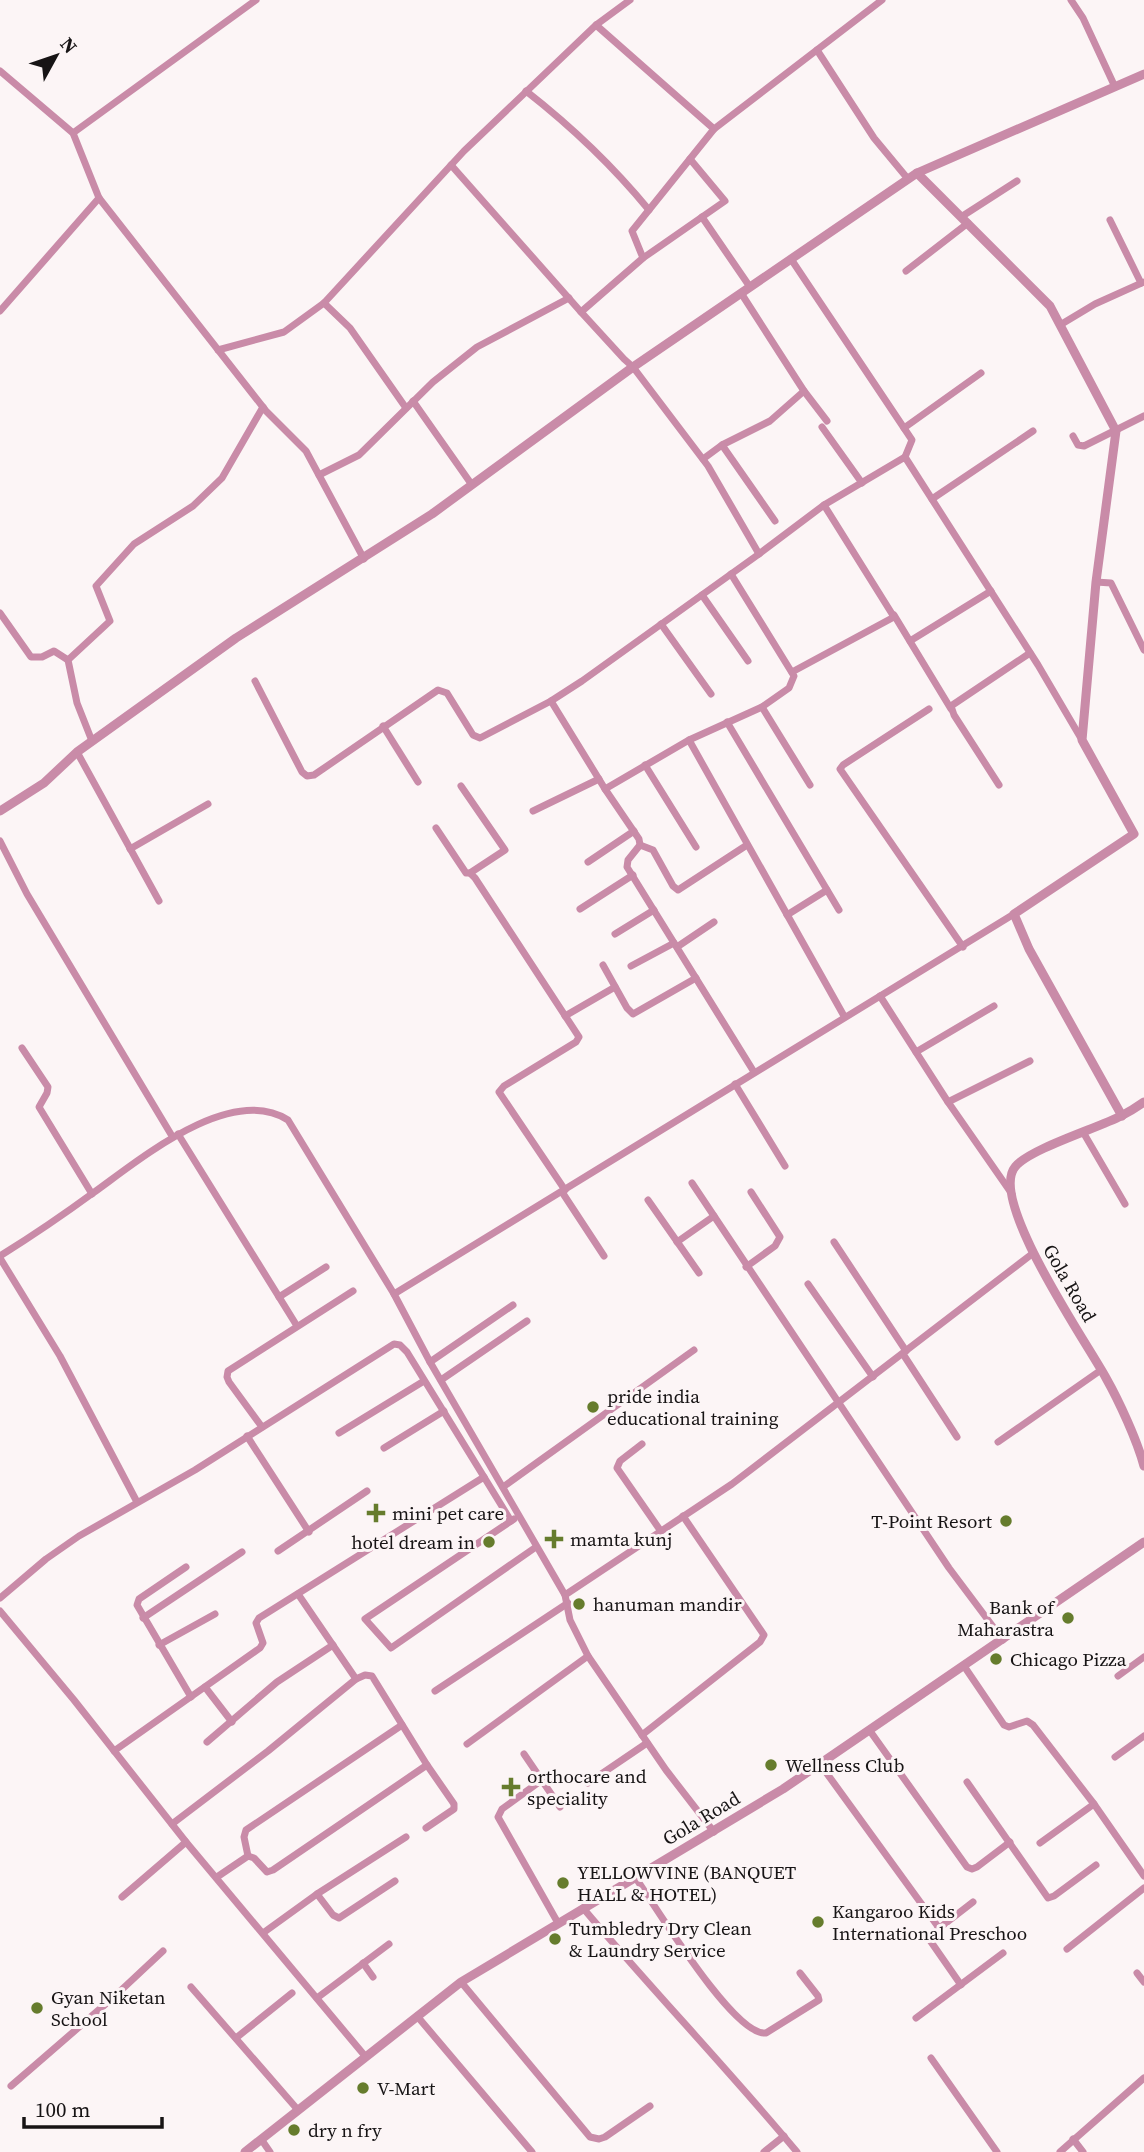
<svg xmlns="http://www.w3.org/2000/svg" width="1144" height="2152" viewBox="0 0 1144 2152" font-family="'Source Serif 4',serif">
	<style>
		.lines { fill: none; stroke-linecap: round; stroke-linejoin: round }
		.minor { stroke: #c98ba8; stroke-width: 7 }
		.tertiary { stroke: #c98ba8; stroke-width: 9 }
		.poi-dot { fill: #667c2d; stroke: #fcf5f6; stroke-width: 2.5 }
		.labels { text-anchor: middle; dominant-baseline: central; stroke-width: 6; stroke-linejoin: round; paint-order: stroke }
		.street-label { font-size: 19px; fill: #171415; stroke: #fcf5f6 }
		.poi-label { font-size: 19px; fill: #171415; stroke: #fcf5f6; text-anchor: start }
	</style>
	<rect width="100%" height="100%" fill="#fcf5f6"/>
	<g class="lines">
		<g class="minor">
			<polyline points="1071,0 1083,18 1115,87"/>
			<polyline points="596,25 714,129 882,0"/>
			<polyline points="817,50 874,138 908,179"/>
			<polyline points="0,71 73,133 99,198 266,411 306,451 364,559"/>
			<path d="M526,91C572,127 612,165 649,210"/>
			<polyline points="73,133 256,0"/>
			<polyline points="451,165 581,312 624,359 633,367 708,466 759,554 824,505 905,457 1038,665 1082,740"/>
			<polyline points="702,217 750,287"/>
			<polyline points="961,217 1017,181"/>
			<polyline points="1110,220 1141,283"/>
			<polyline points="643,258 725,201 690,159"/>
			<polyline points="791,259 912,440 905,457"/>
			<polyline points="906,271 968,223"/>
			<polyline points="741,293 804,391 827,421"/>
			<polyline points="324,303 350,328 406,408"/>
			<polyline points="0,311 99,198"/>
			<polyline points="581,312 643,258 632,231 714,129"/>
			<polyline points="1060,325 1095,304 1144,282"/>
			<polyline points="218,350 284,332 324,303 464,151 596,25 630,0"/>
			<polyline points="413,401 472,485"/>
			<polyline points="822,427 862,483"/>
			<polyline points="904,428 981,373"/>
			<polyline points="1073,436 1078,445 1084,446 1144,416"/>
			<polyline points="722,445 775,521"/>
			<polyline points="703,459 722,445 770,421 804,391"/>
			<polyline points="319,475 359,455 433,382 477,347 569,298"/>
			<polyline points="932,499 1033,431"/>
			<polyline points="1096,582 1111,583 1144,650"/>
			<polyline points="702,595 748,661"/>
			<polyline points="0,613 31,657 42,657 54,651 68,660"/>
			<polyline points="894,615 951,709"/>
			<polyline points="661,624 711,694"/>
			<polyline points="910,641 991,591"/>
			<polyline points="792,672 894,617 824,505"/>
			<polyline points="255,681 302,772 307,776 314,775 438,690 447,693 473,735 480,738 551,701 582,681 759,554"/>
			<polyline points="551,701 605,789 639,839 640,845 628,860 627,867 754,1072"/>
			<polyline points="762,707 810,785"/>
			<polyline points="929,709 843,765 840,769 963,947"/>
			<polyline points="727,722 839,910"/>
			<polyline points="383,726 418,782"/>
			<polyline points="689,740 844,1016"/>
			<polyline points="92,741 77,703 68,660 110,621 96,586 134,544 193,506 222,478 263,407"/>
			<polyline points="77,752 159,901"/>
			<polyline points="645,765 696,847"/>
			<polyline points="999,785 954,715 951,706 1030,653"/>
			<polyline points="461,786 505,850 470,873"/>
			<polyline points="605,789 689,740 762,707 789,688 794,676 731,574"/>
			<polyline points="533,811 599,779"/>
			<polyline points="436,828 466,873 470,873 475,878 579,1037 576,1042 504,1086 499,1092 565,1190"/>
			<polyline points="0,841 27,894 172,1136"/>
			<polyline points="640,845 653,850 673,886 678,890 747,845"/>
			<polyline points="130,849 208,804"/>
			<polyline points="588,862 634,831"/>
			<polyline points="580,909 633,875"/>
			<polyline points="787,915 827,890"/>
			<polyline points="615,934 654,910"/>
			<polyline points="677,947 714,922"/>
			<polyline points="603,965 627,1008 633,1014 696,978"/>
			<polyline points="631,966 674,943"/>
			<polyline points="880,996 948,1102 1012,1194"/>
			<polyline points="565,1016 615,987"/>
			<polyline points="22,1048 48,1087 47,1093 39,1107 92,1194"/>
			<polyline points="916,1052 994,1006"/>
			<polyline points="735,1084 785,1166"/>
			<polyline points="948,1102 1030,1061"/>
			<polyline points="1083,1132 1125,1204"/>
			<polyline points="178,1134 297,1326"/>
			<polyline points="692,1183 949,1568 1003,1640"/>
			<polyline points="562,1192 604,1256"/>
			<polyline points="648,1200 699,1273"/>
			<polyline points="677,1242 714,1216"/>
			<polyline points="834,1242 906,1351"/>
			<path d="M0,1256C32,1236 63,1215 93,1193C138,1161 230,1083 288,1120L394,1294L430,1362L565,1595L570,1620L588,1656L666,1770L714,1832"/>
			<polyline points="0,1258 60,1356 137,1502"/>
			<polyline points="746,1267 775,1246 780,1237 751,1192"/>
			<polyline points="808,1284 873,1377"/>
			<polyline points="394,1294 1014,914"/>
			<polyline points="279,1297 326,1267"/>
			<polyline points="903,1354 957,1437"/>
			<polyline points="430,1362 513,1305"/>
			<polyline points="441,1380 527,1321"/>
			<polyline points="262,1427 229,1382 227,1377 228,1371 353,1291"/>
			<polyline points="339,1433 424,1381"/>
			<polyline points="247,1436 309,1532"/>
			<polyline points="998,1442 1101,1370"/>
			<polyline points="642,1444 620,1461 617,1468 660,1530"/>
			<polyline points="384,1448 444,1411"/>
			<polyline points="503,1487 694,1350"/>
			<polyline points="514,1519 365,1619 391,1648 536,1547"/>
			<polyline points="278,1551 367,1491"/>
			<polyline points="186,1567 139,1599 137,1605 191,1697"/>
			<polyline points="298,1594 356,1679"/>
			<polyline points="565,1595 732,1484 1032,1254"/>
			<polyline points="0,1598 46,1559 79,1536 195,1470 394,1344 400,1345 407,1352 484,1477"/>
			<polyline points="0,1611 74,1700 186,1842 365,2056"/>
			<polyline points="143,1618 242,1552"/>
			<polyline points="159,1645 215,1614"/>
			<polyline points="964,1666 1004,1725 1009,1727 1027,1721 1033,1725 1094,1804 1144,1876"/>
			<polyline points="1118,1676 1144,1657"/>
			<polyline points="205,1687 232,1722"/>
			<polyline points="435,1691 568,1603"/>
			<polyline points="870,1731 967,1867 972,1869 977,1867 1010,1842"/>
			<polyline points="642,1735 760,1642 764,1635 683,1516"/>
			<polyline points="207,1742 277,1682 333,1645"/>
			<polyline points="467,1744 588,1656"/>
			<polyline points="114,1751 260,1648 263,1643 256,1623 259,1618 484,1477 511,1521"/>
			<polyline points="524,1754 560,1807"/>
			<polyline points="1115,1757 1144,1736"/>
			<polyline points="820,1764 939,1928"/>
			<polyline points="542,1780 502,1809 498,1817 558,1923"/>
			<polyline points="967,1782 1048,1898 1054,1896 1096,1865"/>
			<polyline points="588,1783 647,1743"/>
			<polyline points="172,1824 268,1751 356,1679 365,1675 372,1676 427,1765 454,1804 454,1809 426,1828"/>
			<polyline points="1040,1843 1094,1804"/>
			<polyline points="248,1856 244,1837 246,1830 402,1725"/>
			<polyline points="217,1877 248,1856 254,1858 267,1872 273,1870 427,1765"/>
			<path d="M635,1877C655,1905 734,2037 766,2033L819,2000L818,1996L800,1973"/>
			<polyline points="317,1894 333,1915 339,1918 395,1881"/>
			<polyline points="122,1897 186,1842"/>
			<path d="M583,1908C653,1991 728,2069 797,2152"/>
			<polyline points="263,1933 317,1894 406,1837"/>
			<polyline points="1067,1949 1144,1888"/>
			<polyline points="363,1963 373,1977"/>
			<polyline points="1137,1973 1144,1982"/>
			<polyline points="461,1982 590,2137 599,2139 605,2137 650,2106"/>
			<polyline points="961,1985 929,1939 933,1933 973,1902"/>
			<polyline points="191,1987 298,2110"/>
			<polyline points="317,1998 389,1944"/>
			<polyline points="417,2016 532,2152"/>
			<polyline points="916,2018 1003,1953"/>
			<polyline points="236,2038 292,1993"/>
			<polyline points="931,2058 997,2152"/>
			<polyline points="11,2086 116,1995 163,1951"/>
			<polyline points="261,2139 270,2152"/>
			<polyline points="1073,2139 1083,2152"/>
			<polyline points="764,2152 784,2136"/>
			<polyline points="1060,2152 1144,2078"/>
		</g>
		<g class="tertiary">
			<polyline points="917,173 1050,306 1116,431 1096,582 1082,740 1134,834 1014,914 1029,949 1122,1116"/>
			<polyline points="0,811 44,783 77,752 236,638 432,514 633,367 917,173 1144,74"/>
			<path d="M1144,1102C1137,1107 1129,1112 1121,1116C1098,1128 1029,1149 1015,1167C988,1200 1087,1343 1106,1378C1119,1401 1137,1440 1144,1466"/>
			<polyline points="245,2152 461,1982 783,1789 1144,1542"/>
		</g>
	</g>
	<g class="poi-dot">
		<circle cx="593" cy="1407" r="7"/>
		<path d="M372.5 1502.5h7v7h7v7h-7v7h-7v-7h-7v-7h7z"/>
		<circle cx="1006" cy="1521" r="7"/>
		<path d="M550.5 1528.5h7v7h7v7h-7v7h-7v-7h-7v-7h7z"/>
		<circle cx="489" cy="1542" r="7"/>
		<circle cx="579" cy="1604" r="7"/>
		<circle cx="1068" cy="1618" r="7"/>
		<circle cx="996" cy="1659" r="7"/>
		<circle cx="771" cy="1765" r="7"/>
		<path d="M507.5 1776.5h7v7h7v7h-7v7h-7v-7h-7v-7h7z"/>
		<circle cx="563" cy="1883" r="7"/>
		<circle cx="818" cy="1922" r="7"/>
		<circle cx="555" cy="1939" r="7"/>
		<circle cx="37" cy="2008" r="7"/>
		<circle cx="363" cy="2088" r="7"/>
		<circle cx="294" cy="2130" r="7"/>
	</g>
	<g class="labels">
		<g class="street-label">
			<text transform="translate(1070 1283) rotate(60)">Gola Road</text>
			<text transform="translate(701 1818) rotate(-31)">Gola Road</text>
		</g>
		<g class="poi-label">
			<text x="607" y="1396">pride india<tspan x="607" dy="22">educational training</tspan></text>
			<text x="392" y="1513">mini pet care</text>
			<text x="992" y="1521" text-anchor="end">T-Point Resort</text>
			<text x="570" y="1539">mamta kunj</text>
			<text x="475" y="1542" text-anchor="end">hotel dream in</text>
			<text x="593" y="1604">hanuman mandir</text>
			<text x="1054" y="1607" text-anchor="end">Bank of<tspan x="1054" dy="22">Maharastra</tspan></text>
			<text x="1010" y="1659">Chicago Pizza</text>
			<text x="785" y="1765">Wellness Club</text>
			<text x="527" y="1776">orthocare and<tspan x="527" dy="22">speciality</tspan></text>
			<text x="577" y="1872">YELLOWVINE (BANQUET<tspan x="577" dy="22">HALL &amp; HOTEL)</tspan></text>
			<text x="832" y="1911">Kangaroo Kids<tspan x="832" dy="22">International Preschoo</tspan></text>
			<text x="569" y="1928">Tumbledry Dry Clean<tspan x="569" dy="22">&amp; Laundry Service</tspan></text>
			<text x="51" y="1997">Gyan Niketan<tspan x="51" dy="22">School</tspan></text>
			<text x="377" y="2088">V-Mart</text>
			<text x="308" y="2130">dry n fry</text>
		</g>
	</g>
	<g transform="translate(56 56) rotate(50)" stroke="#fcf5f6" stroke-width="5" paint-order="stroke">
	<path d="M0-5L12 26L0 18L-12 26Z" fill="#171415"/>
	<text y="-10" font-size="19" font-weight="bold" text-anchor="middle" fill="#171415">N</text>
	</g>
	<path d="M24 2117v10h138v-10" fill="none" stroke="#171415" stroke-width="3.5"/>
	<text x="35" y="2117" font-size="21" fill="#171415" stroke="#fcf5f6" stroke-width="5" paint-order="stroke">100 m</text>
</svg>
